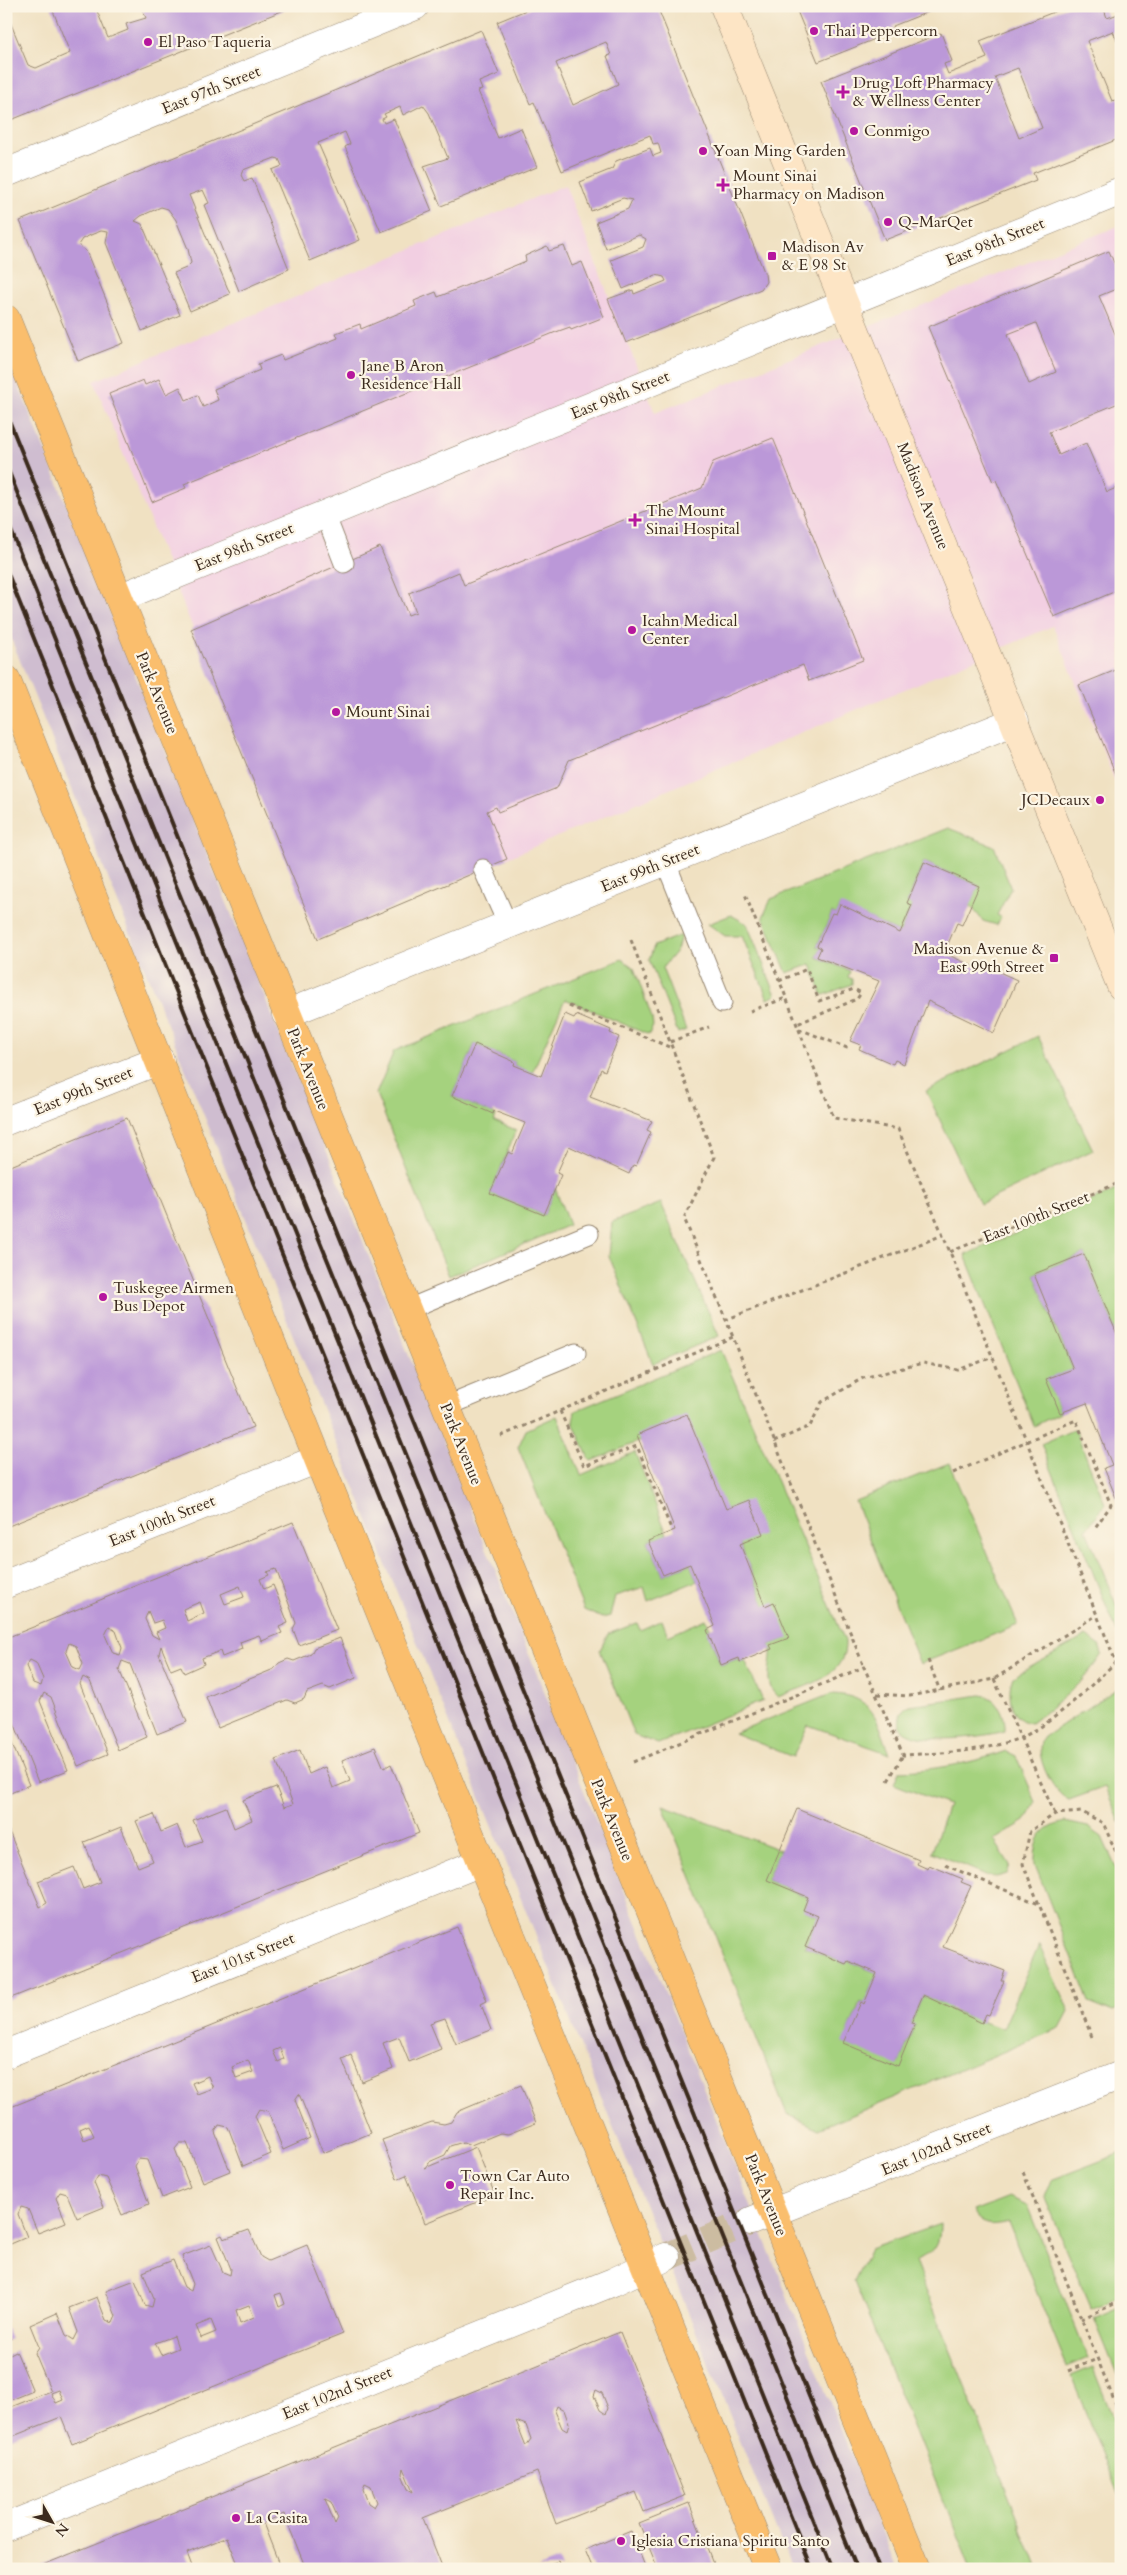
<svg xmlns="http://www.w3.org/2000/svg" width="1127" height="2575" viewBox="0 0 1127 2575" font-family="Cardo,serif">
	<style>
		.built { fill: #f2cfe2 }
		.industrial { fill: #cfbdd0 }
		.green { fill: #a5d27e; stroke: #707e4e }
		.building { fill: #bb98d8; fill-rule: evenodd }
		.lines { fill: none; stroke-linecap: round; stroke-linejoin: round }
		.minor-tunnel { stroke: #ccbca1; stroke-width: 28; stroke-dasharray: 28 14; stroke-linecap: butt }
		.service-casing { stroke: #968670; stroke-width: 21 }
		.minor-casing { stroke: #968670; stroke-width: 29 }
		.secondary-casing { stroke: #968670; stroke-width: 29 }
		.primary-casing { stroke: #968670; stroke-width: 29 }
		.path { stroke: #968670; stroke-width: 3; stroke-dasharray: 4 4; stroke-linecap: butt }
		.service { stroke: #fff; stroke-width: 19 }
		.minor { stroke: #fff; stroke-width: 28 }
		.secondary { stroke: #fde5c5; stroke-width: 28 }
		.primary { stroke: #fabe6d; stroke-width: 28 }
		.rail { stroke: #3b2a1e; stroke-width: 4 }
		.poi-dot { fill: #b5179e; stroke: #fcf5e5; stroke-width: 2 }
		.labels { text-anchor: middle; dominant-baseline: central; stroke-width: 4.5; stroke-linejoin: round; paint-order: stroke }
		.poi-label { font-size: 16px; fill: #3b2a1e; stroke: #fcf5e5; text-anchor: start }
		.street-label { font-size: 16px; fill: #3b2a1e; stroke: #fcf5e5 }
	</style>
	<rect width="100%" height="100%" fill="#fcf5e5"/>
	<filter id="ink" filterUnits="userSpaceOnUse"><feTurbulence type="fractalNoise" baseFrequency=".02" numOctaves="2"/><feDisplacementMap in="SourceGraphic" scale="10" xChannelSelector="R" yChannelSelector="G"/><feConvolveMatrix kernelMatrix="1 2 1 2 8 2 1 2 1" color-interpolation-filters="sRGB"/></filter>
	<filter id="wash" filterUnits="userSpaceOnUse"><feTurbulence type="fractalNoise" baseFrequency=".0096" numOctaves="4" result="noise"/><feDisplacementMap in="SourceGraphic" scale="20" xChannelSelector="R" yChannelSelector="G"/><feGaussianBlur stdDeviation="1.12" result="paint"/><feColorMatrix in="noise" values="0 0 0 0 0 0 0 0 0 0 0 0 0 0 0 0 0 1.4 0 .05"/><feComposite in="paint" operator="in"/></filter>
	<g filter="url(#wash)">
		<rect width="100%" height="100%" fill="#f0e1c2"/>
		<polygon class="built" points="565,185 655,413 1121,225 1121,796 1053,626 317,939 94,381"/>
		<polygon class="industrial" points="6,354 897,2569 792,2569 6,626"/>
		<g class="green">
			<polygon points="948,828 994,846 1011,888 997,915 1001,917 997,925 983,921 970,905 979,886 924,862 907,902 912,905 900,933 840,905 836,914 832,913 817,946 821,948 817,957 850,971 848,977 852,979 852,984 824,995 822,994 811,964 787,973 763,917 771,899"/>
			<polygon points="731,915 747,924 776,995 768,999 742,936 725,936 708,924"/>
			<polygon points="681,935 677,950 662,968 686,1030 678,1033 649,960 654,946"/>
			<polygon points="622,959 634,968 652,1018 653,1026 649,1035 565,999 532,1073 514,1065 515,1062 475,1044 452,1096 496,1115 494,1121 516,1130 491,1193 544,1215 555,1188 569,1225 449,1276 376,1094 394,1051"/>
			<polygon points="1038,1036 1093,1150 980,1204 926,1091"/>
			<polygon points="1121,1188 1121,1344 1084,1254 1034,1274 1073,1369 1047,1380 1060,1413 1034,1426 965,1255"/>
			<polygon points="661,1203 719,1336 653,1364 609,1256 612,1222"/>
			<path d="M721,1350L845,1641C847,1678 806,1685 778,1697C760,1682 775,1661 770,1645L788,1638L765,1606L726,1509L640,1441L592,1461L589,1459L573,1422L575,1411Z"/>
			<polygon points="557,1416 581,1475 635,1452 667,1534 648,1541 663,1575 690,1564 697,1581 648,1601 644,1587 615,1596 610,1616 602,1618 584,1610 518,1447 526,1430"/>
			<polygon points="1075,1429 1105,1504 1086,1530 1121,1617 1121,1642 1041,1444"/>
			<polygon points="949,1463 1018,1625 920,1664 855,1501"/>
			<polygon points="706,1619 710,1628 707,1630 721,1665 739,1658 740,1662 745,1660 763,1701 658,1744 634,1735 600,1650 608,1634 637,1623 640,1630 662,1620 668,1636"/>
			<path d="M1086,1636L1099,1645L1102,1654C1084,1683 1058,1703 1031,1723C1011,1722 1006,1693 1013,1677Z"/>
			<path d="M1121,1686V1824L1105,1787L1069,1800C1053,1794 1031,1751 1044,1737Z"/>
			<path d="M831,1694C874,1695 877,1720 890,1754L808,1725L793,1757L734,1733Z"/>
			<path d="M981,1695C998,1697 1006,1715 1005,1731C983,1737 914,1747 900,1727C899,1717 900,1709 910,1705Z"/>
			<path d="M1006,1751L1016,1756L1036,1802L1025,1821L994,1840L1010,1865L1007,1874L993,1878L932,1852L948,1805L894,1784L899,1771C935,1770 973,1763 1006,1751Z"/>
			<polygon points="663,1806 780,1850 767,1880 808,1897 804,1910 818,1916 805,1947 846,1964 848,1961 877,1973 864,2004 860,2002 844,2043 898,2065 915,2025 911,2023 923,1995 950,2007 949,2009 1003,2029 1039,1945 1069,2011 1060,2028 819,2129 787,2114"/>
			<path d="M1065,1822L1088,1827L1102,1837L1121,1879V2009L1114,2012L1089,2002L1035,1865C1034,1841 1041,1828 1065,1822Z"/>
			<polygon points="1121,2153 1121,2295 1091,2309 1044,2197 1051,2180"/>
			<path d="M1009,2197L1027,2205L1088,2358L1067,2367L1008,2222C994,2226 980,2227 973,2211Z"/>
			<path d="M940,2224C940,2248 933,2251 915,2262L1038,2569H971L854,2281L870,2249Z"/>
			<polygon points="1121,2306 1121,2384 1094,2318"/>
			<polygon points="1093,2368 1121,2438 1121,2501 1071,2377"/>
		</g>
		<g id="blocks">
			<g class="building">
				<polygon points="51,6 95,6 108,38 128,30 126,24 146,18 141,6 294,6 6,122 6,12 28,65 36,68 70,53"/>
				<path d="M536,6H657L765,274L766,282L761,289L626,343L608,299L633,290L634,294L666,281L664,277L656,275L623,289L611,260L643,247L646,239L639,235L606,249L596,222L628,209L632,200L623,198L591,211L580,182L612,169L616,161L650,148L653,156L661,153L658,143L653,144L650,135L562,171L534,102L530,104L497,22ZM606,42L611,55L607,56L618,84L573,105L556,63Z"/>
				<polygon points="795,6 943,6 893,26 895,31 818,62"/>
				<path d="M1069,6H1103L1107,18L1121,13V51L1113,31L1087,41L1112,101L1121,98V138L1033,173L1036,180L885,240L821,81L941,33L952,61L944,64L948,74L987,58L980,41ZM1018,68L1042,128L1019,138L995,77Z"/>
				<polygon points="481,30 499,74 479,82 482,90 478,91 498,138 521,128 537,167 441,206 424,166 448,158 429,113 423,105 403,115 400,107 384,114 386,117 382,119 384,123 394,119 432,211 381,232 345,147 350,144 345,132 318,143 360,240 310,261 272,170 282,166 279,159 275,158 243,170 241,175 244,181 252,178 289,269 239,291 204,205 209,203 203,190 189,195 230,294 190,311 174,273 186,268 191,263 188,249 176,220 168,209 161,207 141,216 135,221 142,224 180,315 142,331 106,243 108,232 101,231 93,234 82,239 78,245 86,251 124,343 78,361 20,221"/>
				<polygon points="547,246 549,251 564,246 572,266 582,262 604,317 571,330 570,327 556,332 184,484 186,488 152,502 109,394 143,380 145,385 159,379 166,394 180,387 186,400 198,395 203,407 218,400 214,389 260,370 258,364 281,355 283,360 338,338 336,333 360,324 361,329 416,306 414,301 436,292 438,297 526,261 525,256"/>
				<path d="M1109,251L1121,279V287L1099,296L1121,348V402L1049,432L1059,455L1086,443L1107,492L1121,486V589L1054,617L996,480L993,482L928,327ZM1036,323L1056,372L1029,384L1008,334Z"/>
				<polygon points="773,438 863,660 809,681 803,665 569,760 557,788 498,812 496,807 487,811 507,859 318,939 191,629 380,547 408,615 416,612 409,593 459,572 464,585 702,488 713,462"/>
				<polygon points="1121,668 1121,787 1079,685"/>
				<polygon points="924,862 979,886 962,925 957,923 944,953 975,967 977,962 1017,980 994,1033 928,1001 904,1064 895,1060 893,1064 859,1049 861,1045 850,1041 879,981 817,957 821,948 817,946 832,913 836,914 840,904 900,933 912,905 907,903"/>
				<polygon points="565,1014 574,1018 576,1015 611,1030 610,1033 619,1037 605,1071 601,1069 590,1097 652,1121 647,1130 651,1132 636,1166 633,1165 629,1174 569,1146 557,1173 561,1175 544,1215 490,1193 508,1152 512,1154 525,1123 494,1111 493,1114 452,1096 475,1044 515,1062 514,1065 541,1076"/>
				<polygon points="127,1118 253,1427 6,1527 6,1168"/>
				<polygon points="1084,1254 1121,1344 1121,1504 1119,1505 1104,1468 1112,1465 1087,1403 1060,1413 1046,1379 1073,1369 1034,1274"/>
				<polygon points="687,1414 726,1509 749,1500 763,1534 740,1544 765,1606 774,1602 789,1638 770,1645 772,1649 740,1662 739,1658 721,1665 707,1630 715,1626 690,1564 663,1575 648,1541 675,1530 637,1435"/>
				<path d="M293,1522L337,1630L299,1645L293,1629L296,1623L276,1569L267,1572L269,1575L260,1579L264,1589L273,1585L288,1623L279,1627L282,1633L262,1641L259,1635L240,1642L242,1649L222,1657L220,1651L202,1658L204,1664L184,1673L181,1666L171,1670L161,1646L159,1654L187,1722L157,1734L130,1664L122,1661L119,1669L147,1737L118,1750L90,1681L83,1677L80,1684L108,1754L78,1766L51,1697L44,1693L40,1701L68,1770L38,1782L10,1713L6,1711V1638ZM240,1586L244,1597L225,1604L221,1594ZM200,1602L204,1613L187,1621L183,1609ZM148,1611L153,1623L162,1620L165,1628L156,1632L159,1639L152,1635L145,1619ZM109,1627L116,1631L122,1648L120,1655L113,1653L105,1635ZM69,1643L76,1646L83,1664L80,1670L73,1667L66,1651ZM30,1660L36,1663L43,1679L41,1686L33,1683L26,1666Z"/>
				<polygon points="340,1638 356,1678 330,1689 323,1686 307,1692 304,1699 295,1703 287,1700 218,1728 206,1697 274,1669 279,1663 288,1659 294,1661 311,1654 314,1648"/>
				<polygon points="6,1729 29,1785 6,1795"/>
				<polygon points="375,1747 384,1768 391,1764 419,1833 6,2000 6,1824 40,1907 47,1903 38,1881 74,1867 83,1889 100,1882 84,1842 121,1827 138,1867 153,1861 136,1821 154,1814 161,1832 177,1825 186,1847 202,1841 193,1820 226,1807 234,1828 252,1820 243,1800 260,1793 276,1787 284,1807 293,1804 276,1760 300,1750 309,1774 325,1767 333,1788 350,1781 342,1760"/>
				<polygon points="797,1809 919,1860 917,1864 928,1869 929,1865 963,1879 961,1882 971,1886 943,1947 1005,1971 1001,1981 1004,1981 989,2015 986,2014 982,2023 923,1995 911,2023 915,2024 898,2066 843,2043 861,2002 864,2004 877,1973 848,1961 846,1964 805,1947 818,1916 803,1910 808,1897 767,1880"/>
				<path d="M457,1927L487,2001L481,2004L491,2030L456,2044L445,2018L430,2023L441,2049L409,2062L399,2037L383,2043L393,2069L362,2082L351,2055L342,2059L371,2133L323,2153L299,2094L295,2100L310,2138L283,2150L268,2111L259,2109L255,2116L271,2154L243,2166L228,2127L219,2125L215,2132L230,2171L203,2182L187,2143H180L175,2149L190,2187L162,2198L147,2160L139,2159L135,2166L149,2204L122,2215L106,2178L98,2176L94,2183L104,2207L77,2218L67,2194L60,2192L56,2198L66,2222L38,2233L28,2209L21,2207L18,2214L27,2237L6,2246V2109ZM280,2048L284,2059L278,2062L273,2051ZM248,2060L253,2072L236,2078L232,2067ZM208,2076L213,2088L197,2094L192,2083ZM89,2125L94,2136L84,2140L80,2129Z"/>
				<polygon points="521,2085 536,2123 508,2134 500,2133 471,2145 463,2142 450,2146 445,2155 429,2162 425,2168 476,2147 495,2195 425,2223 406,2175 397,2179 382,2140 432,2122 444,2124 451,2122 457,2112"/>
				<path d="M249,2230L261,2257L268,2261L307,2245L343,2334L72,2444L61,2417L6,2439V2409L51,2391L35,2353L39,2347L30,2325L57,2313L66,2335L74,2340L78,2332L69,2308L97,2297L106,2320L113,2323L116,2316L106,2291L135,2280L145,2305L152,2307L154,2299L143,2272L173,2260L184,2287L191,2291L193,2284L182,2256L211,2245L223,2272L230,2275L231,2269L218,2237L222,2235L224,2239ZM281,2293L285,2304L279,2307L275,2295ZM249,2305L254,2317L240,2323L236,2310ZM211,2320L216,2332L201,2338L196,2326ZM174,2336L178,2348L161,2355L155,2343ZM59,2390L63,2400L56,2403L51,2393Z"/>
				<polygon points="6,2327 11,2339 6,2341"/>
				<path d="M620,2332L685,2496L644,2512L636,2492L556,2524L537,2472L423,2518L443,2569H306L284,2514L263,2523L281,2569H240L227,2537L187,2553L193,2569H33ZM596,2390L602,2393L608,2408L606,2414L600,2410L594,2396ZM557,2406L564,2410L569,2424L567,2431L562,2428L555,2411ZM516,2421L526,2425L531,2439L526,2446ZM403,2468L413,2492L408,2489L402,2474ZM365,2484L371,2487L377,2502L374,2507L368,2503L363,2489ZM325,2499L331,2502L338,2518L335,2524Z"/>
				<polygon points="16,2351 33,2391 6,2402 6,2356"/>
				<polygon points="689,2503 715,2569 658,2569 639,2523"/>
				<polygon points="631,2531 646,2569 593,2569 585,2550"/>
				<polygon points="558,2561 561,2569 538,2569"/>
			</g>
		</g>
	</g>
	<g filter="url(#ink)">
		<use href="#blocks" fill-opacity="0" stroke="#968670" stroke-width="1"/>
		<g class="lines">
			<polyline class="minor-tunnel" points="666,2257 751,2221"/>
			<defs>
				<g id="service">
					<polyline points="325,514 344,563"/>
					<polyline points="666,863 722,1003"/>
					<polyline points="483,869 508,925"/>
					<polyline points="406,1310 589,1234"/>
					<polyline points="445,1407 576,1353"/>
				</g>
				<g id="minor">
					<polyline points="6,173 415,6"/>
					<polyline points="119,598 1121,191"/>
					<polyline points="286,1014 1015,721"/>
					<polyline points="6,1121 160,1060"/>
					<polyline points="6,1584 318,1459"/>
					<polyline points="6,2054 481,1862"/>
					<polyline points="751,2221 1121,2075"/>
					<polyline points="6,2527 613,2282 666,2257"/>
				</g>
				<polyline id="secondary" points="724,6 1121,986"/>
				<g id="primary">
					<path d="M6,319C309,1069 614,1819 917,2569"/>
					<polyline points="6,679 318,1459 768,2569"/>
				</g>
			</defs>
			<use href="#service" class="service-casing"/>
			<use href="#minor" class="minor-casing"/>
			<use href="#secondary" class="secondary-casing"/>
			<use href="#primary" class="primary-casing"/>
			<g class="path">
				<polyline points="631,940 714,1157 684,1218 733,1337"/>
				<polyline points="779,981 807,969 819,1001 854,989 861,993 857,999 797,1024"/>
				<polyline points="569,1006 672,1048"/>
				<polyline points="750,1011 786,998"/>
				<polyline points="799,1029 850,1049"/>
				<polyline points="670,1042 709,1027"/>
				<polyline points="950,1252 1121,1182"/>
				<polyline points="725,1320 943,1235"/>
				<polyline points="560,1411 584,1466 637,1446 672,1531"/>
				<polyline points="501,1436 733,1337 864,1667"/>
				<polyline points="774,1442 810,1426 822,1402 863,1378 923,1363 958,1370 993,1357"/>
				<polyline points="953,1473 1076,1420 1111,1505 1094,1529"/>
				<polyline points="928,1660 940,1691"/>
				<polyline points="994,1679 1055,1814"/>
				<polyline points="877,1694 910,1696 994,1679 1097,1615"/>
				<path d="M633,1762L864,1667L903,1755C942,1753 983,1752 1020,1738C1053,1724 1089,1687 1116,1662L950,1252L898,1129L834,1118L745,894"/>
				<polyline points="888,1781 903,1755"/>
				<polyline points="945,1865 1039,1904"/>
				<polyline points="1092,2037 1023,1864 1030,1831 1055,1814 1082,1812 1103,1823 1121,1863"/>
				<polyline points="1023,2172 1121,2418"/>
				<polyline points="1081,2319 1121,2301"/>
				<polyline points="1068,2371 1097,2359"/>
			</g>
			<use href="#service" class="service"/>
			<use href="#minor" class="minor"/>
			<use href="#secondary" class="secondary"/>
			<use href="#primary" class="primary"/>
			<g class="rail">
				<polyline points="6,413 879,2569"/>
				<polyline points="6,465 857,2569"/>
				<polyline points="6,518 833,2569"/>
				<polyline points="6,569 812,2569"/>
			</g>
		</g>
	</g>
	<g class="poi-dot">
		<circle cx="814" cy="31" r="5"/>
		<circle cx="148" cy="42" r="5"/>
		<path d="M840.5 84.5h5v5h5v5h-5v5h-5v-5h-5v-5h5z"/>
		<circle cx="854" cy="131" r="5"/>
		<circle cx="703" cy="151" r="5"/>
		<path d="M720.5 177.5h5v5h5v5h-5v5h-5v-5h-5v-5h5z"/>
		<circle cx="888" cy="222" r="5"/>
		<rect x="767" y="251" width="10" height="10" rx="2.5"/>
		<circle cx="351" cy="375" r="5"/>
		<path d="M632.5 512.5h5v5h5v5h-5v5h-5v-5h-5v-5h5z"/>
		<circle cx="632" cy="630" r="5"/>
		<circle cx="336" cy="712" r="5"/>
		<circle cx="1100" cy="800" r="5"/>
		<rect x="1049" y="953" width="10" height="10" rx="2.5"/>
		<circle cx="103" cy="1297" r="5"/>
		<circle cx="450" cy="2185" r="5"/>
		<circle cx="236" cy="2518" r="5"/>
		<circle cx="621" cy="2541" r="5"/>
	</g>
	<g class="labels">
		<g class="poi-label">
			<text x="824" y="31">Thai Peppercorn</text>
			<text x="158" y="42">El Paso Taqueria</text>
			<text x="853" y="83">Drug Loft Pharmacy<tspan x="853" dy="18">&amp; Wellness Center</tspan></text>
			<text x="864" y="131">Conmigo</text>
			<text x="713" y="151">Yoan Ming Garden</text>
			<text x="733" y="176">Mount Sinai<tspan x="733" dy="18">Pharmacy on Madison</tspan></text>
			<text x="898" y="222">Q-MarQet</text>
			<text x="782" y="247">Madison Av<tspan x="782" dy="18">&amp; E 98 St</tspan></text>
			<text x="361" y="366">Jane B Aron<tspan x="361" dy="18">Residence Hall</tspan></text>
			<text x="646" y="511">The Mount<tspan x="646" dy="18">Sinai Hospital</tspan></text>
			<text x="642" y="621">Icahn Medical<tspan x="642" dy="18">Center</tspan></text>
			<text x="346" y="712">Mount Sinai</text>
			<text x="1090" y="800" text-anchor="end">JCDecaux</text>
			<text x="1044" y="949" text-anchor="end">Madison Avenue &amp;<tspan x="1044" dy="18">East 99th Street</tspan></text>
			<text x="113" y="1288">Tuskegee Airmen<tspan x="113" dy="18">Bus Depot</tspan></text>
			<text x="460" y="2176">Town Car Auto<tspan x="460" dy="18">Repair Inc.</tspan></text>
			<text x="246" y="2518">La Casita</text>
			<text x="631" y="2541">Iglesia Cristiana Spiritu Santo</text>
		</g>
		<g class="street-label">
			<text transform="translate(211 90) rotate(-22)">East 97th Street</text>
			<text transform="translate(995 242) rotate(-22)">East 98th Street</text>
			<text transform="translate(620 395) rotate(-22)">East 98th Street</text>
			<text transform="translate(923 496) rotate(68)">Madison Avenue</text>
			<text transform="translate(244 547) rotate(-22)">East 98th Street</text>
			<text transform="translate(157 693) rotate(68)">Park Avenue</text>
			<text transform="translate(650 868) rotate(-22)">East 99th Street</text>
			<text transform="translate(308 1069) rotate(68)">Park Avenue</text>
			<text transform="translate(83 1091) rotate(-22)">East 99th Street</text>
			<text transform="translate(1036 1217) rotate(-22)">East 100th Street</text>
			<text transform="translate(461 1444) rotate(68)">Park Avenue</text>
			<text transform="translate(162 1521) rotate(-22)">East 100th Street</text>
			<text transform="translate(612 1820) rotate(68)">Park Avenue</text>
			<text transform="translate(243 1958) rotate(-22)">East 101st Street</text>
			<text transform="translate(936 2149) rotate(-22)">East 102nd Street</text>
			<text transform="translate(766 2195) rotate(68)">Park Avenue</text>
			<text transform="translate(337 2393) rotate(-22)">East 102nd Street</text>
		</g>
	</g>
	<rect width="1127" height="2575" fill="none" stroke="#fcf5e5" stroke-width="25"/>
	<g transform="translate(52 2522) rotate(129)" stroke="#fcf5e5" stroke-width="4" paint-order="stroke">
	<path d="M0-4L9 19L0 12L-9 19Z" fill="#3b2a1e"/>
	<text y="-8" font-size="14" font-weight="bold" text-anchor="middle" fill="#3b2a1e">N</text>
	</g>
</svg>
